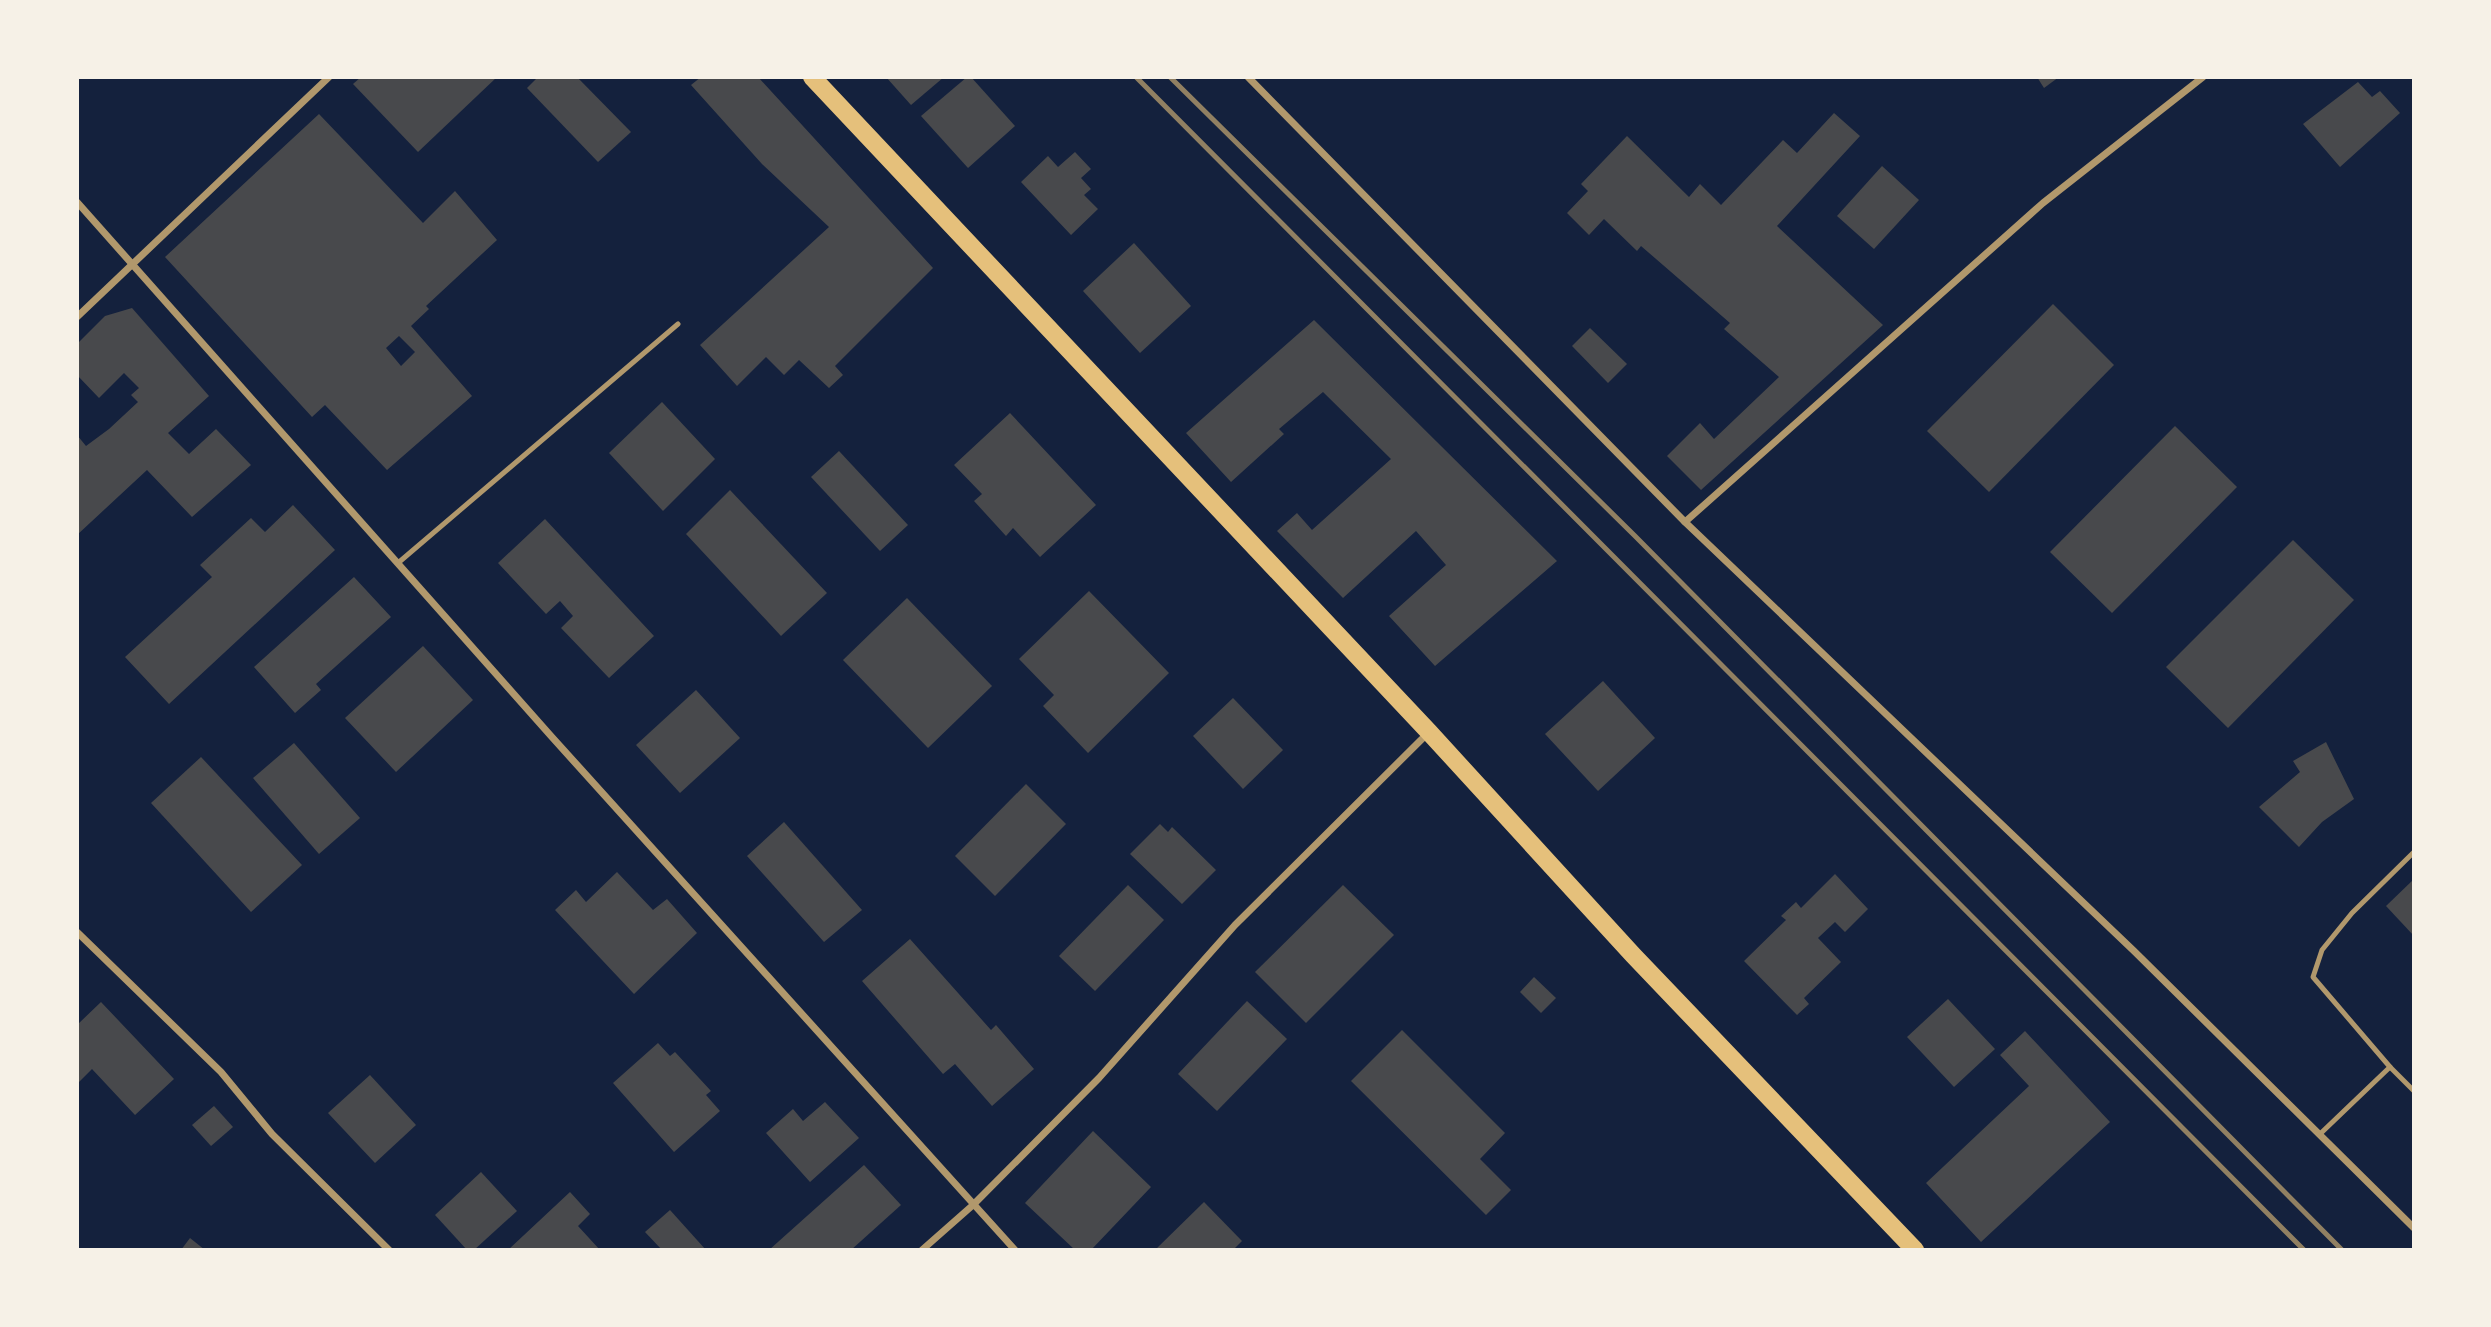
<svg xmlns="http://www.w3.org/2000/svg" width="2491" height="1327" viewBox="0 0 2491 1327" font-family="Signika,sans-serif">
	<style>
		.building { fill: #48494c; fill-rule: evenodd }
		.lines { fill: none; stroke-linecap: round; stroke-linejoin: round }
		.service { stroke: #b1986c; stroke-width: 5 }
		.minor { stroke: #b1986c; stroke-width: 7 }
		.primary { stroke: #e5c07b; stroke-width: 18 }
		.rail { stroke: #918062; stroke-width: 5 }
	</style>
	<rect width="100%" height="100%" fill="#14213d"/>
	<g class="building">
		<polygon points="361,77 497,77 418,152 353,84"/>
		<polygon points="538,77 577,77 631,132 598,162 527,88"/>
		<polygon points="701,77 758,77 933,268 835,366 843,375 829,388 799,360 784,375 766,357 737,386 700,345 829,227 762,164 691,85"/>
		<polygon points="886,77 944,77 911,105"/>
		<polygon points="967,77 971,77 1015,126 968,168 921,116"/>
		<polygon points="2037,77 2059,77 2044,88"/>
		<polygon points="2358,82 2372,97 2380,91 2400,113 2340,167 2303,124"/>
		<polygon points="1834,113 1860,136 1777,226 1883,325 1701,490 1667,456 1700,423 1714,439 1779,377 1724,329 1730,323 1641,246 1637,251 1604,219 1589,235 1567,213 1588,191 1581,184 1627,136 1689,197 1700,184 1721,205 1783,140 1797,153"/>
		<path d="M319,114L423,223L455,191L497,240L426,306L429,309L411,326L472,396L387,470L325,405L312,417L165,257ZM399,336L415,352L401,366L386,348Z"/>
		<polygon points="1075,152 1091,169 1081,178 1091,189 1084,195 1098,209 1071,235 1021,182 1048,156 1058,167"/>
		<polygon points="1882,166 1919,200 1874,249 1837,216"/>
		<polygon points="1134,243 1191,306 1140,353 1083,291"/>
		<polygon points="2053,304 2114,365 1989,492 1927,431"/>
		<polygon points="132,308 209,396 168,433 189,454 216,429 251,465 192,517 147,470 77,535 77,435 86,446 109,429 138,402 131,395 139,388 124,373 99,398 77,375 77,344 105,316"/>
		<polygon points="1314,320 1557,561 1435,666 1389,616 1446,565 1416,531 1343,598 1277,531 1297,513 1312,530 1391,459 1323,392 1279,429 1284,434 1231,482 1186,433"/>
		<polygon points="1590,328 1627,364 1608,383 1572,346"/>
		<polygon points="662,402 715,459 663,511 609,453"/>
		<polygon points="1010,413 1096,505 1040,557 1013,528 1006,536 974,501 982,494 954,465"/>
		<polygon points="2175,426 2237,487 2112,613 2050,552"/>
		<polygon points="839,451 908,525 880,551 811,477"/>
		<polygon points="730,490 827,593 781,636 686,534"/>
		<polygon points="293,505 335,550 169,704 125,657 212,577 200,565 251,518 265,532"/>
		<polygon points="545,519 654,636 609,678 561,628 573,616 560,601 546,614 498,563"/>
		<polygon points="2293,540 2354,600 2228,728 2166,667"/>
		<polygon points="354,577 391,617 316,684 321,690 295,713 254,667"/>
		<polygon points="1089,591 1169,673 1088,753 1043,706 1054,695 1019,659"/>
		<polygon points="907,598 992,686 928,748 843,660"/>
		<polygon points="423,646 473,700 396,772 345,718"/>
		<polygon points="1603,681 1655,738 1598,791 1545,734"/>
		<polygon points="696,690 740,738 680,793 636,745"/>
		<polygon points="1233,698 1283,750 1243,789 1193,736"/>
		<polygon points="2326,742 2354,799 2322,822 2299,847 2259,807 2300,772 2293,761"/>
		<polygon points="294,743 360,818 319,854 253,778"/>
		<polygon points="201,757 302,865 251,912 151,803"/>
		<polygon points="1026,784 1066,824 995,896 955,856"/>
		<polygon points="784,822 862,910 824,942 747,856"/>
		<polygon points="1160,824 1168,832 1172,827 1216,870 1182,904 1130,854"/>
		<polygon points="617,872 653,910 667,899 697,933 634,994 555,910 576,890 586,902"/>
		<polygon points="1835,874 1868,909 1845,932 1835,922 1818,938 1841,962 1804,998 1809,1004 1797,1015 1744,961 1786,920 1781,916 1796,902 1801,908"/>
		<polygon points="2414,879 2414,936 2386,906"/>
		<polygon points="1128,885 1164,920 1095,991 1059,956"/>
		<polygon points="1343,885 1394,935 1306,1023 1255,972"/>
		<polygon points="910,939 991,1030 996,1025 1034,1069 992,1106 955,1064 943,1074 862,981"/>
		<polygon points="1534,977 1556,998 1541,1013 1520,992"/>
		<polygon points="1948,999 1995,1049 1954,1087 1907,1037"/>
		<polygon points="1247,1001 1287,1039 1217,1111 1178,1074"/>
		<polygon points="101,1002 174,1079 135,1115 92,1069 77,1084 77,1025"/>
		<polygon points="1402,1030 1505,1133 1480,1159 1511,1190 1486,1215 1351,1081"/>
		<polygon points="2025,1031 2110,1122 1981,1242 1926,1183 2029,1086 2000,1055"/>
		<polygon points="658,1043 670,1056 675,1052 711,1091 706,1095 720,1111 674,1152 613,1083"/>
		<polygon points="370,1075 416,1125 375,1163 328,1113"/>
		<polygon points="825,1102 859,1138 810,1182 766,1133 793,1109 803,1121"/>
		<polygon points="214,1106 233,1127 211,1146 192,1125"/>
		<polygon points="1093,1131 1151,1187 1091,1250 1075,1250 1025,1203"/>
		<polygon points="864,1165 901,1205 851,1250 769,1250"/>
		<polygon points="481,1172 517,1211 474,1250 467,1250 435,1215"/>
		<polygon points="570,1192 590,1214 578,1226 600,1250 508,1250"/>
		<polygon points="1204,1202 1242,1241 1233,1250 1155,1250"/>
		<polygon points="670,1210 706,1250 662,1250 645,1232"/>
		<polygon points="190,1238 205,1250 181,1250"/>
	</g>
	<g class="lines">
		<g class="service">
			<polyline points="398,563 678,324"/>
			<polyline points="2390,1067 2414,1091"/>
			<polyline points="2320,1134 2390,1067 2313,977 2322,950 2352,913 2414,852"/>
		</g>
		<g class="minor">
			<polyline points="1248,77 1685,522 2134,951 2414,1228"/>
			<polyline points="77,202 551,736 1015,1250"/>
			<polyline points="77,317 329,77"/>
			<polyline points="1685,522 2043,203 2203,77"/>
			<polyline points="77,932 221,1072 272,1134 389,1250"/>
			<polyline points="922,1250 973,1205 1099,1078 1235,925 1428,733"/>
		</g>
		<polyline class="primary" points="812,77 1429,732 1633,955 1915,1250"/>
		<g class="rail">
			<polyline points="1136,77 2304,1250"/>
			<polyline points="1170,77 1635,536 2342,1250"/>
		</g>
	</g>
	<rect width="2491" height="1327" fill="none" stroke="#f6f1e7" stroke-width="158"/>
</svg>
